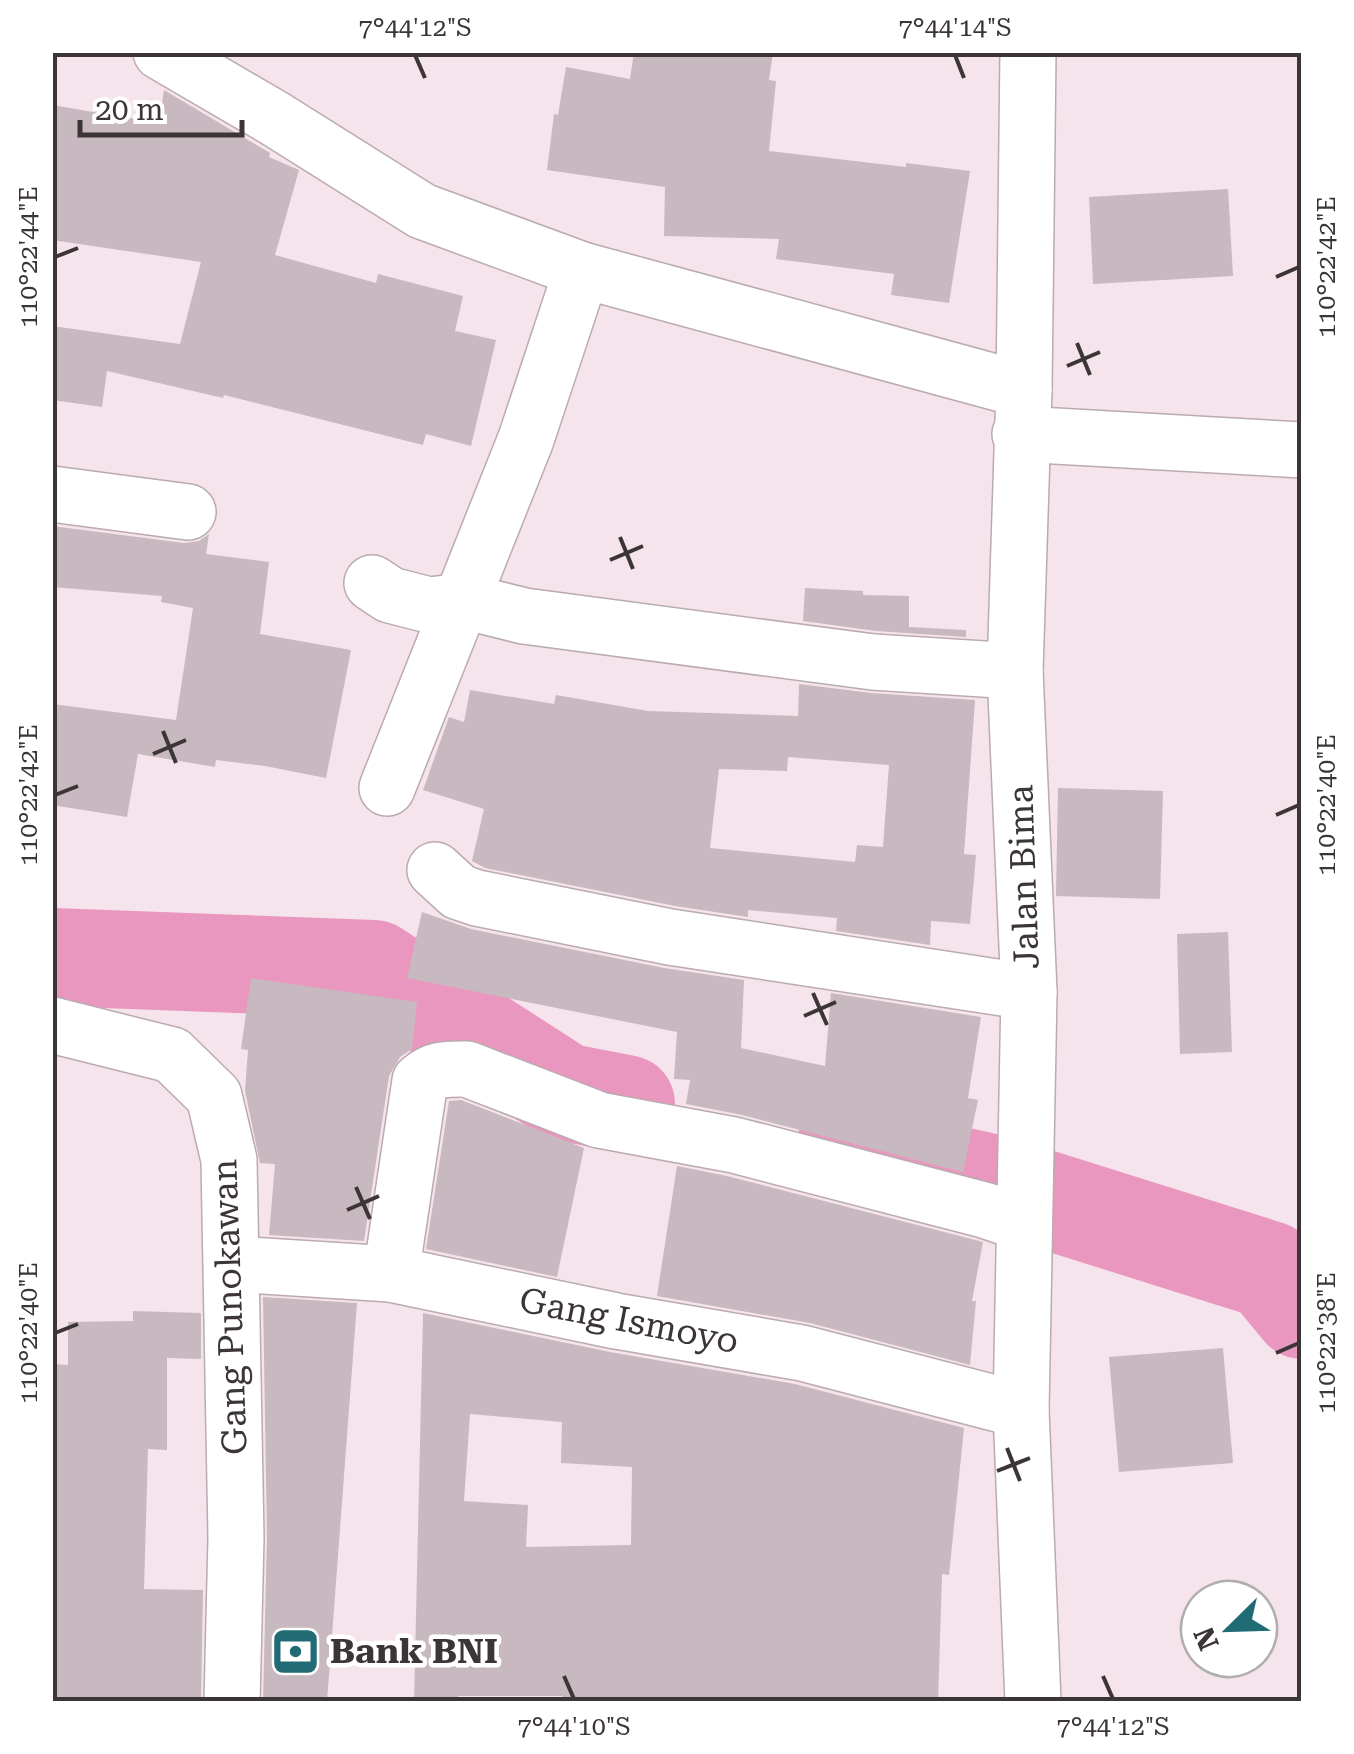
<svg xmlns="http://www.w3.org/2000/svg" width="1354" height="1754" viewBox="0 0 1354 1754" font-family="'Roboto Serif',serif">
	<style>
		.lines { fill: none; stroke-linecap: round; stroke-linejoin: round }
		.river { stroke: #ea97bf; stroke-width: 98 }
		.building { fill: #c8b8bf; fill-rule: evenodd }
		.minor-casing { stroke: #baabb1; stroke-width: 58 }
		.minor { stroke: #fff; stroke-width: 55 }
		.ticks { fill: none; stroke: #3c3538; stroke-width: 4 }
		.labels { text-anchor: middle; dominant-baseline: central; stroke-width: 9; stroke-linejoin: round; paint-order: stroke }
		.street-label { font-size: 35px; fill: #3c3538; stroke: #fff }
		.poi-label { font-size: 35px; font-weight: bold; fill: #3c3538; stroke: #fff; text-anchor: start }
		.neatline { fill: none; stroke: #3c3538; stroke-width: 4 }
		.ticks-label { font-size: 25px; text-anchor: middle; fill: #3c3538 }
	</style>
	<rect width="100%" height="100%" fill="#f5e4eb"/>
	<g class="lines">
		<g class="river">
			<polyline points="52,957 374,969 564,1092 626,1104"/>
			<polyline points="844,1150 996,1184 1269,1270 1302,1310"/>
		</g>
	</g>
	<g class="building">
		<polygon points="634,52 773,52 769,80 776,81 769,151 906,167 906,163 970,171 949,303 891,295 894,274 776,259 779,239 664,236 665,187 547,170 554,114 558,115 566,67 630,79"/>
		<polygon points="164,90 270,153 269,157 299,170 275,255 376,283 378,274 463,296 455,331 496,340 471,446 426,434 423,445 224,395 223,398 107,371 102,407 52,400 52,326 180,344 201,262 52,240 52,105 159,123"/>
		<polygon points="1228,189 1233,276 1093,284 1089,197"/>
		<polygon points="52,526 184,543 199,541 209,534 206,554 269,562 260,634 351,650 326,778 265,766 216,760 215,767 138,754 127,817 52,805 52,704 176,720 193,608 161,602 162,596 52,587"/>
		<polygon points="805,588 863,591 863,595 909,596 909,627 966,630 966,637 876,631 803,621"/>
		<path d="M799,684L871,693L975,700L964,854L976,855L970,924L931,921L930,945L836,931L837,918L748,910V917L675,906L485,868L472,861L484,809L423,790L449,717L464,722L470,690L554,704L556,695L648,711L798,716ZM788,757L889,765L883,847L857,845L855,862L710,848L719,769L787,771Z"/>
		<polygon points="1058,788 1163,791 1160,899 1056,896"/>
		<polygon points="422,912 471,929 664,968 744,980 741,1048 825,1066 831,993 981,1017 968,1098 978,1100 963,1172 742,1115 686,1104 690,1080 674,1079 677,1032 407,978"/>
		<polygon points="1228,932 1232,1052 1180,1054 1177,934"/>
		<polygon points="251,978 417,1002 412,1049 400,1057 389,1076 364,1241 269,1235 275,1164 260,1163 245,1091 248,1050 241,1049"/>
		<polygon points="461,1100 584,1148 557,1277 426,1249 449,1101"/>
		<polygon points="677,1166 727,1176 983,1242 972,1301 976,1301 970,1365 810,1323 657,1296"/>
		<polygon points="263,1297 357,1303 327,1702 263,1702 267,1537"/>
		<polygon points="133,1311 201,1313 201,1359 167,1358 167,1450 148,1449 144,1589 203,1590 201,1702 52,1702 52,1364 68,1365 68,1322 133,1321"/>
		<path d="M423,1313L610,1352L795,1384L964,1428L949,1575L942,1574L938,1702H563L562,1696H458V1702H414ZM470,1414L562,1422L561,1463L632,1467L631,1545L526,1547L528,1505L464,1501Z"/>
		<polygon points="1223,1348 1233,1463 1119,1472 1109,1357"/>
	</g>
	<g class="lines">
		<defs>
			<g id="minor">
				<polyline points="161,52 274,118 422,211 582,270 1024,390"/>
				<polyline points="1028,52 1024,390 1015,671 1029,992 1021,1410 1033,1702"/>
				<polyline points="1020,434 1302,450"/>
				<polyline points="52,494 188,512"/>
				<polyline points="372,583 390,595 429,605 464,601 524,616 873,662 1015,671"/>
				<polyline points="387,788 526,439 582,270"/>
				<polyline points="435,870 459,892 477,898 670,937 1029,992"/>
				<polyline points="52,1025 172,1055 214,1096 229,1160 236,1538 232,1702"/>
				<polyline points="232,1264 391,1274 616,1321 802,1353 1021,1410"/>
				<path d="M391,1274L420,1081C435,1068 447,1069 467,1069L599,1120L734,1145L984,1210L1023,1223"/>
			</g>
		</defs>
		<use href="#minor" class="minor-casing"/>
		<use href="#minor" class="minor"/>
	</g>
	<path class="ticks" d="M415,55L425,78M955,55L964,78M55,257L78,248M1276,277L1299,267M1077,343L1090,375M1067,366L1100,352M620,537L633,569M610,560L643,546M163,731L176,763M153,754L186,740M55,795L78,786M1276,815L1299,805M813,993L827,1025M804,1016L836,1002M356,1187L370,1219M347,1210L379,1196M55,1333L78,1324M1276,1353L1299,1343M1007,1448L1020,1481M997,1471L1030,1458M564,1676L574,1699M1103,1676L1113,1699"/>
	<defs>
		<symbol id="bank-square" viewBox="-11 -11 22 22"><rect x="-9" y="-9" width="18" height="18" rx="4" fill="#216b74" stroke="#fff"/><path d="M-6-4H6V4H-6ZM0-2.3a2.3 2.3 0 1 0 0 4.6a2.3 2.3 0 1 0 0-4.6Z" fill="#fff"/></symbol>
	</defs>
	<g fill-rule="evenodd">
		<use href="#bank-square" x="268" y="1624" width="55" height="55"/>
	</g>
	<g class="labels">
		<g class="street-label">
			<text transform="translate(1024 877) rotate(-92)">Jalan Bima</text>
			<text transform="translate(230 1307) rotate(-92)">Gang Punokawan</text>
			<text transform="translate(629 1321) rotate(11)">Gang Ismoyo</text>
		</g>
		<g class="poi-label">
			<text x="330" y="1651">Bank BNI</text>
		</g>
	</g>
	<rect width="1354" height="1754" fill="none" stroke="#ffffff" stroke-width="110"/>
	<g transform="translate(1229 1629) rotate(247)"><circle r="48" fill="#ffffff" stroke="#b1aeaf" stroke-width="2.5"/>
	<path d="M0-8L18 38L0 25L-18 38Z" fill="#216b74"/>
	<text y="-15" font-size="28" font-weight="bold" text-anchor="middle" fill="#3c3538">N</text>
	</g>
	<path d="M80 120v15h162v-15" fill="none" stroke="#3c3538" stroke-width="5"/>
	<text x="95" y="120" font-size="30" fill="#3c3538" stroke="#ffffff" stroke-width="8" paint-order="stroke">20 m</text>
	<rect x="55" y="55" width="1244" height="1644" class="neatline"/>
	<g class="ticks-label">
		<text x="415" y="36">7°44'12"S</text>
		<text x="955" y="36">7°44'14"S</text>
		<text transform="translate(28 257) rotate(-90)" y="9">110°22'44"E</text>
		<text transform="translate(1326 267) rotate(-90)" y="9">110°22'42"E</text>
		<text transform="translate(28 795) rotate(-90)" y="9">110°22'42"E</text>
		<text transform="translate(1326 805) rotate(-90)" y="9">110°22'40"E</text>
		<text transform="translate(28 1333) rotate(-90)" y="9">110°22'40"E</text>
		<text transform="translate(1326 1343) rotate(-90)" y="9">110°22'38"E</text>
		<text x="574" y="1735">7°44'10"S</text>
		<text x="1113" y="1735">7°44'12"S</text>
	</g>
</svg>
